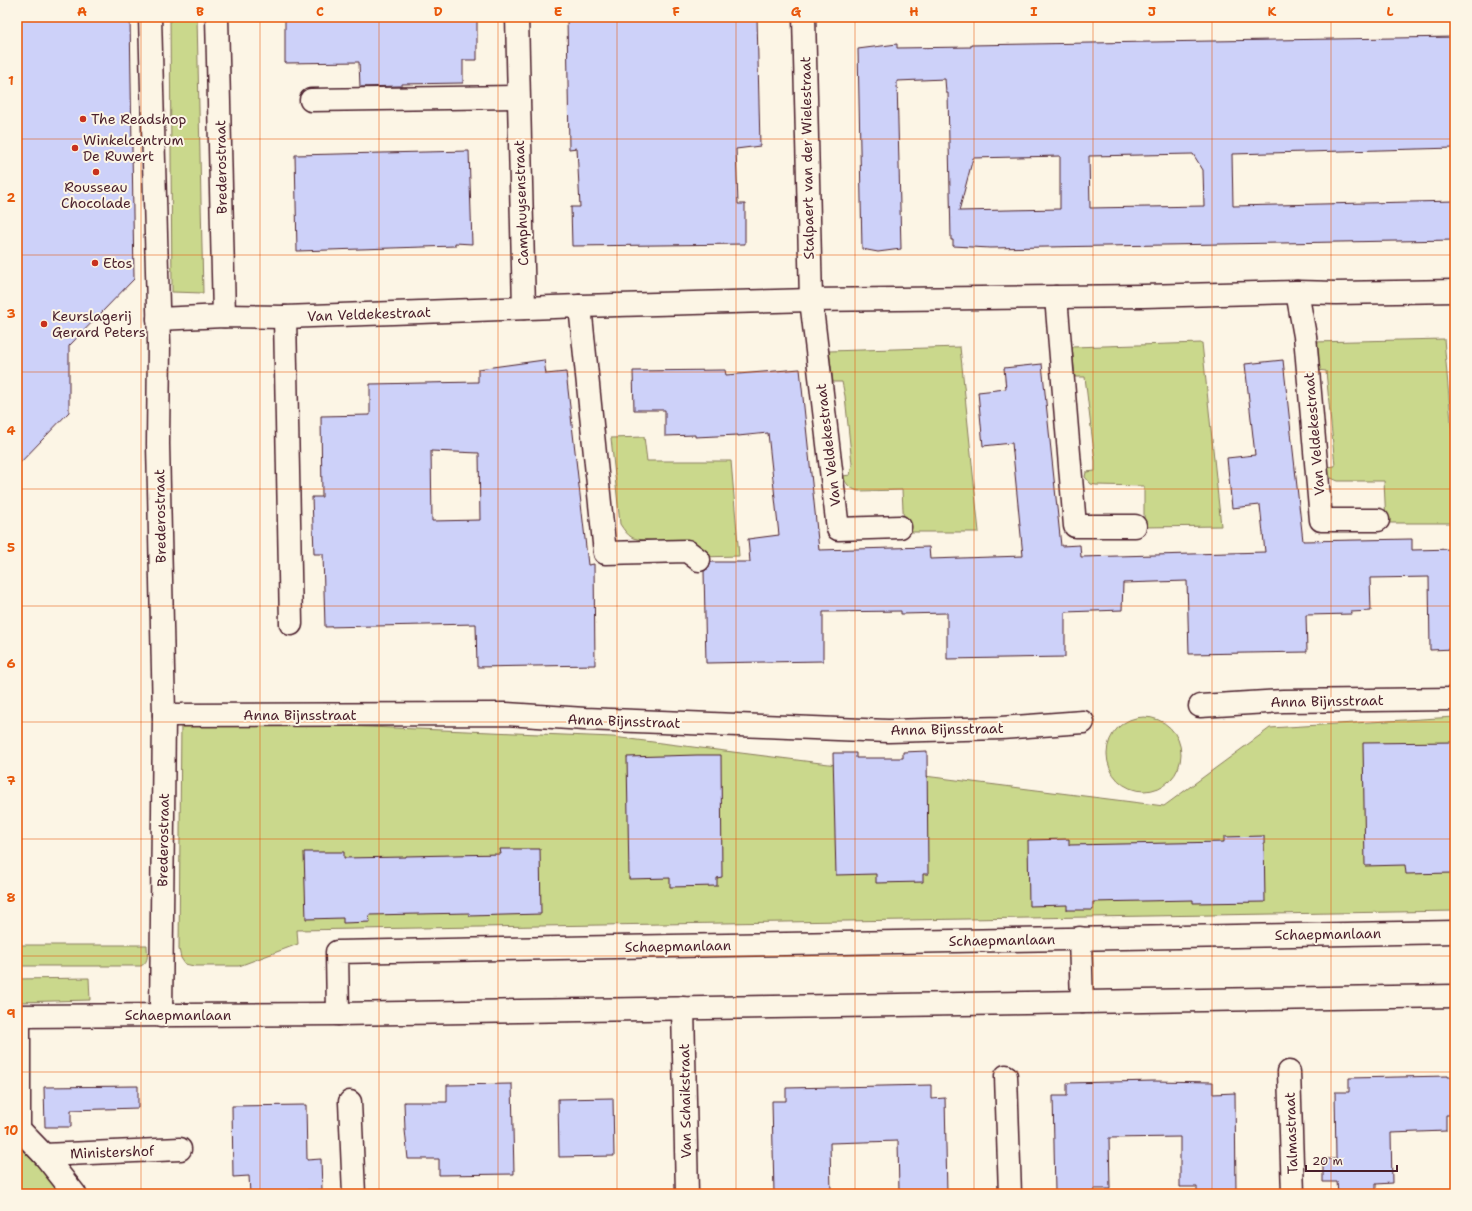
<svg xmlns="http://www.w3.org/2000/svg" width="1472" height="1211" viewBox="0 0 1472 1211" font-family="'Shantell Sans',sans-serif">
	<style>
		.green { fill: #cad88c; stroke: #8a7c5c }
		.building { fill: #cdd1f9; stroke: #4a1f2b; fill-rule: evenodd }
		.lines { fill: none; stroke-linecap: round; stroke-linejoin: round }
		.minor-casing { stroke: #4a1f2b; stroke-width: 25 }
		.minor { stroke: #fcf5e5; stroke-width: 22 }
		.grid { fill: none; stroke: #e8590c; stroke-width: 1; stroke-opacity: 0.55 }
		.poi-dot { fill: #c8321e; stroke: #fcf5e5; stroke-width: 1.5 }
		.labels { text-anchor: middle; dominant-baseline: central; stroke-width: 4; stroke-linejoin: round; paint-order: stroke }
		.poi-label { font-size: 14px; fill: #4a1f2b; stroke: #fcf5e5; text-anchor: start }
		.street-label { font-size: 14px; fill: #4a1f2b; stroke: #fcf5e5 }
		.neatline { fill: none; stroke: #e8590c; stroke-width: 1.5 }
		.grid-label { font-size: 13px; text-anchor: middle; font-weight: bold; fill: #e8590c }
	</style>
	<rect width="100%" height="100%" fill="#fcf5e5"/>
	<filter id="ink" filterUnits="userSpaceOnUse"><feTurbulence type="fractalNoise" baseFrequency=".025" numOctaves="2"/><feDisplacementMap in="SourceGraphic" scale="8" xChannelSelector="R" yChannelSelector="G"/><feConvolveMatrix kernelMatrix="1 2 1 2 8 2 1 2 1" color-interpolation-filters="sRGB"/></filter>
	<g filter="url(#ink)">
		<g class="green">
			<polygon points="170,17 197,17 203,293 172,292"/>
			<polygon points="1444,339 1455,468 1455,523 1386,523 1384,481 1338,481 1331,478 1327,472 1327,467 1335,466 1326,371 1317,370 1313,342"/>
			<polygon points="1202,343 1221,526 1144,527 1144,486 1096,485 1091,484 1085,477 1086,472 1095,471 1095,461 1085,377 1075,377 1072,347"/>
			<path d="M960,347L979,532H906L904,529L902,490L858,491C849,488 846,484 843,476L850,475L852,464L845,396L842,382H833L829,351Z"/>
			<path d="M644,437L647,461H731L739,556L699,557L690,547L688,540C675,540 644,542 633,538C627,535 624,530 620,524L611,438Z"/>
			<circle cx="1144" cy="754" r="37"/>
			<polygon points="1455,717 1455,911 297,930 298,944 239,966 194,966 185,964 181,958 179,949 181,721 221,721 613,737 1164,806 1270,728"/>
			<path d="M17,945H147C147,953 150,961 141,966H17Z"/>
			<polygon points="89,978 90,1000 17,1002 17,979"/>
			<polygon points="17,1144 63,1193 63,1194 17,1194"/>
		</g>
		<g class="building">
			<polygon points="17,17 130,17 134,279 69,346 69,412 17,466"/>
			<polygon points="286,17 477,17 477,60 463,60 463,83 402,84 402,86 400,86 360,87 359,62 285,63 285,20 286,20"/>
			<polygon points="567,17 757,17 760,146 736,149 738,204 745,204 745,244 572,246 571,207 580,207 577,148 569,149"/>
			<path d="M1455,37V148L1232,154L1233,206L1455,201V240L990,248L953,246V240H951L948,93H946L945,79L897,81L901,249L878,252L862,249L858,49L897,44V48L971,47V45ZM1193,154L1203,170L1204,206L1090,208L1089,156ZM1060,156V209L959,211L973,158Z"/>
			<polygon points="469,151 472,244 455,243 455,246 297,251 295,155"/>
			<path d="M544,360L546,374L566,372L588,565L594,564L595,665L477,667L476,624L325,627L323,554H314L312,497H322L321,416L370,415V384L478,382V369ZM431,451L479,453L480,520L432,521Z"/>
			<polygon points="1283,360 1303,541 1412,539 1412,550 1455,549 1455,649 1430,650 1429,577 1370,578 1371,611 1351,612 1352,614 1306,615 1307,652 1189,654 1187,581 1123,583 1122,610 1065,612 1065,657 947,659 947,613 901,614 901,611 823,612 823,661 706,663 704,571 709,568 711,562 750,562 748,539 779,535 768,433 738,436 738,435 695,437 695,435 665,436 665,410 634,410 633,371 725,370 726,375 800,369 819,550 929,547 930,559 1023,556 1012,443 983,446 978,392 1006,389 1004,368 1042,364 1061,546 1080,545 1081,557 1265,552 1260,505 1232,508 1227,458 1255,455 1245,364"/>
			<polygon points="1455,742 1455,865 1453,865 1453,873 1406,874 1405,865 1365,866 1363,743"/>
			<polygon points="927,751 928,874 923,874 923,882 876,883 876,874 836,875 833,753 856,753 856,758 903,758 903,752"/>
			<polygon points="697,755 721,755 722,877 717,878 717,886 670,887 670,878 629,879 627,757"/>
			<polygon points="1264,836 1265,902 1193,903 1193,900 1093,902 1093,910 1067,910 1067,905 1029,906 1028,840 1069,839 1069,845 1224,842 1224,837"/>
			<polygon points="500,849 540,849 541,914 469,916 469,913 369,915 370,922 343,923 343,918 306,919 304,852 344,852 344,858 406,857 406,856 501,854"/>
			<polygon points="1448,1076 1448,1077 1455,1077 1455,1115 1446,1115 1446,1131 1391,1133 1392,1183 1376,1184 1376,1194 1338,1194 1337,1182 1323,1182 1323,1159 1336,1159 1335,1092 1349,1092 1349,1078"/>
			<polygon points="1154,1081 1213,1082 1213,1094 1235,1093 1236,1194 1197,1194 1197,1187 1180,1187 1180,1137 1109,1138 1110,1189 1094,1189 1094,1194 1056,1194 1055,1192 1053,1096 1067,1096 1067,1083"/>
			<polygon points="512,1084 514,1174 439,1175 439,1159 408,1159 405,1130 404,1102 447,1102 447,1085"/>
			<polygon points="931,1085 931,1099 945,1098 947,1194 915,1194 915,1192 899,1192 898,1141 830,1143 831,1194 774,1194 772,1101 786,1101 786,1088"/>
			<polygon points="138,1086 138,1108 71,1110 71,1127 45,1127 44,1087"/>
			<polygon points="613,1098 614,1156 559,1157 558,1099"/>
			<polygon points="306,1105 307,1160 321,1159 322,1190 307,1190 307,1194 250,1194 249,1176 233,1177 232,1106"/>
		</g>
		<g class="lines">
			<defs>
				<g id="minor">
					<polyline points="150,17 159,343 158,444 164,715 161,1016"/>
					<polyline points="217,17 224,316"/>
					<polyline points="517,17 524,308"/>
					<polyline points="804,17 811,300 838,529 900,527"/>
					<polyline points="311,100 518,97"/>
					<polyline points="1297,292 1305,336 1321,520 1378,520"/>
					<polyline points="1056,297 1075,526 1135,526"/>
					<polyline points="580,306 605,553 687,551 699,560"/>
					<polyline points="285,317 291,624"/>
					<polyline points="158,319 224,316 285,317 580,306 811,300 1144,296 1297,292 1336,293 1455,291"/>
					<polyline points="1200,706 1283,701 1455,699"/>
					<polyline points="164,715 506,714 585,719 888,731 1001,728 1083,722"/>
					<polyline points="1080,938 1082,1002"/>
					<polyline points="683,1008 687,1194"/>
					<polyline points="338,1014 337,952 1455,932"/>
					<polyline points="17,1016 338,1014 1455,996"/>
					<polyline points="1289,1072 1293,1194"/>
					<polyline points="1006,1076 1010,1194"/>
					<polyline points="350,1102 354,1194"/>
					<polyline points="17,1129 19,1129 44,1155 75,1194"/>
					<polyline points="19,1129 19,1016"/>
					<polyline points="44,1155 180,1149"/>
				</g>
			</defs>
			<use href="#minor" class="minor-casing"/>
			<use href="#minor" class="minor"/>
		</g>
	</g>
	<path class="grid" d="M141,17V1194M260,17V1194M379,17V1194M498,17V1194M617,17V1194M736,17V1194M855,17V1194M974,17V1194M1093,17V1194M1212,17V1194M1331,17V1194M17,139H1455M17,255H1455M17,372H1455M17,489H1455M17,606H1455M17,722H1455M17,839H1455M17,956H1455M17,1072H1455"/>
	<g class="poi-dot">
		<circle cx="83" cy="119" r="4"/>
		<circle cx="75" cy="148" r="4"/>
		<circle cx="96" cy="172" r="4"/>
		<circle cx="95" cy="263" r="4"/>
		<circle cx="44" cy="324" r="4"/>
	</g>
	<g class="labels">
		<g class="poi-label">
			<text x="91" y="119">The Readshop</text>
			<text x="83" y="140">Winkelcentrum<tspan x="83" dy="16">De Ruwert</tspan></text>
			<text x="96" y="187" text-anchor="middle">Rousseau<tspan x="96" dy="16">Chocolade</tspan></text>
			<text x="103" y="263">Etos</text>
			<text x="52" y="316">Keurslagerij<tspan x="52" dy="16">Gerard Peters</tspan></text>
		</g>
		<g class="street-label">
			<text transform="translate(807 158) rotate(-91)">Stalpaert van der Wielestraat</text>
			<text transform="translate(221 167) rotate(-91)">Brederostraat</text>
			<text transform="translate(521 203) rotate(-92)">Camphuysenstraat</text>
			<text transform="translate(369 314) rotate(-2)">Van Veldekestraat</text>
			<text transform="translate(1314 434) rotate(-95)">Van Veldekestraat</text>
			<text transform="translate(828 445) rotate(-97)">Van Veldekestraat</text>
			<text transform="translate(160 516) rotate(-91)">Brederostraat</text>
			<text transform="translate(1327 701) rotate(-1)">Anna Bijnsstraat</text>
			<text x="300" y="715">Anna Bijnsstraat</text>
			<text transform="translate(624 721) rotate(2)">Anna Bijnsstraat</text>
			<text transform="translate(947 729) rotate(-1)">Anna Bijnsstraat</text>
			<text transform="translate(163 840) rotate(-89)">Brederostraat</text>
			<text transform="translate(1328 934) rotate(-1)">Schaepmanlaan</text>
			<text transform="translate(1002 940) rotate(-1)">Schaepmanlaan</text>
			<text transform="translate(678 946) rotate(-1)">Schaepmanlaan</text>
			<text x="178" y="1015">Schaepmanlaan</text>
			<text transform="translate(685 1101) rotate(-91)">Van Schaikstraat</text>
			<text transform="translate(1291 1133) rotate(-92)">Talmastraat</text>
			<text transform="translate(112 1152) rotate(-2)">Ministershof</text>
		</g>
	</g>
	<rect width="1472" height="1211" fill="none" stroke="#fcf5e5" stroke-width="44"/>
	<path d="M1306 1165v6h91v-6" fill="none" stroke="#4a1f2b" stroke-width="2"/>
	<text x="1312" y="1165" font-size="12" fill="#4a1f2b" stroke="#fcf5e5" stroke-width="3" paint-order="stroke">20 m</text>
	<rect x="22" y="22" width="1428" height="1167" class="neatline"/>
	<g class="grid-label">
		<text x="82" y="16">A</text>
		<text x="200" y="16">B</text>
		<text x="320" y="16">C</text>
		<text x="438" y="16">D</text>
		<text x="558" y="16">E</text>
		<text x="676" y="16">F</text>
		<text x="796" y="16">G</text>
		<text x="914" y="16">H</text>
		<text x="1034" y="16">I</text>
		<text x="1152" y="16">J</text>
		<text x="1272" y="16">K</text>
		<text x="1390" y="16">L</text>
		<text x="11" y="85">1</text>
		<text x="11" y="202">2</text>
		<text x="11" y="318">3</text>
		<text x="11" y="435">4</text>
		<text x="11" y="552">5</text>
		<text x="11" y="668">6</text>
		<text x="11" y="785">7</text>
		<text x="11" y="902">8</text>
		<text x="11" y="1018">9</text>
		<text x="11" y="1135">10</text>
	</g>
</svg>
